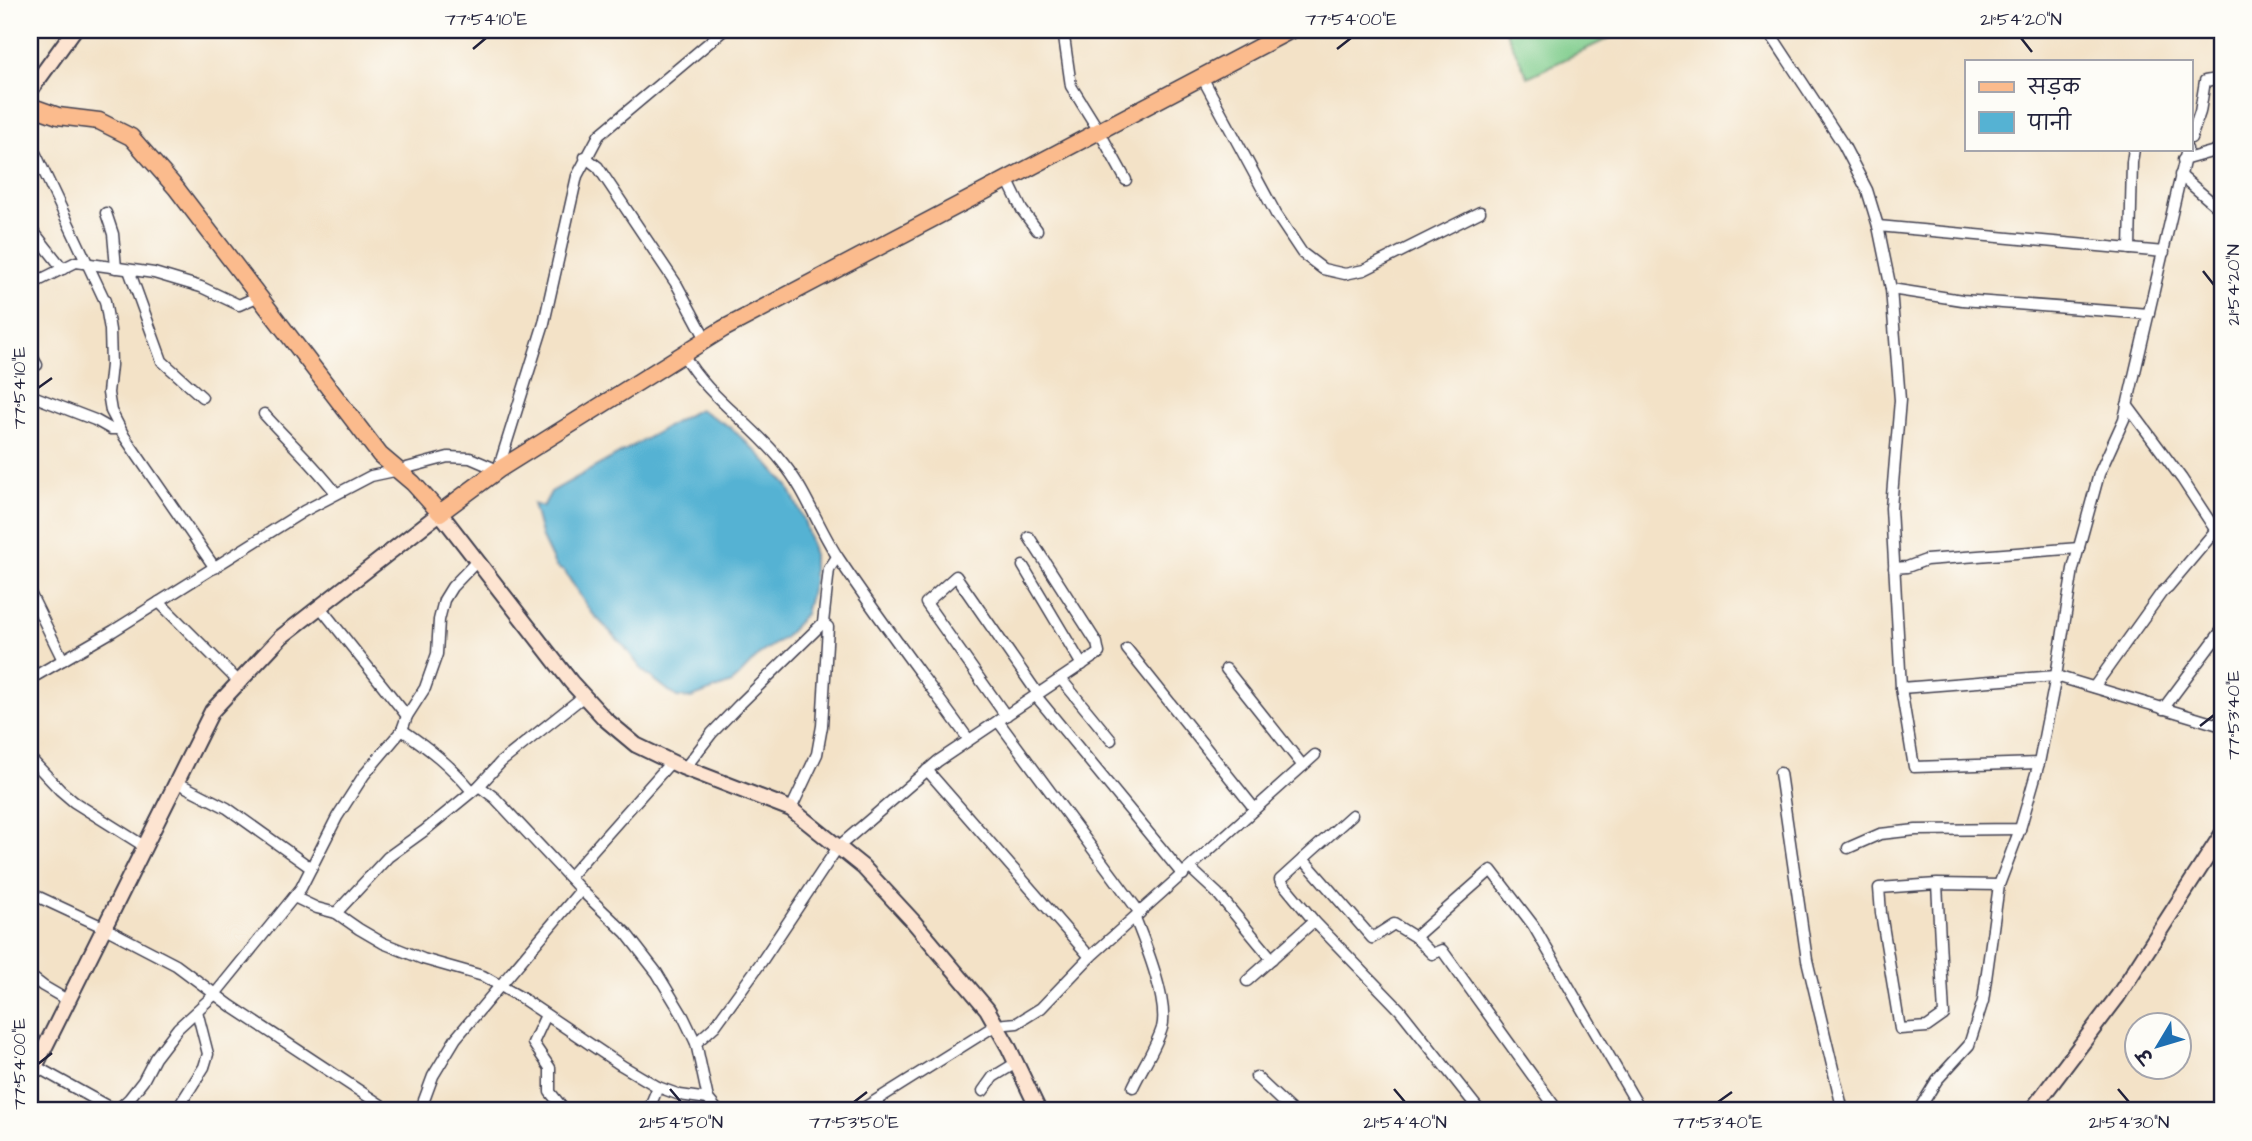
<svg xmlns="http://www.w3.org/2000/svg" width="2252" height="1141" viewBox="0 0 2252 1141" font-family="'Architects Daughter','Playpen Sans Deva',sans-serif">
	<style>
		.green { fill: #7ecc8b; stroke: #507763; stroke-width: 2 }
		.water { fill: #55b2d3; stroke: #3c6a87; stroke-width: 2 }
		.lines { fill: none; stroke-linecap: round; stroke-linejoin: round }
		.minor-casing { stroke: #413f50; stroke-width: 13 }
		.secondary-casing { stroke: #413f50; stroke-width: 18 }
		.primary-casing { stroke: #413f50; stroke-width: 19 }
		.minor { stroke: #fff; stroke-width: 10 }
		.secondary { stroke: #fde4d1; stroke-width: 14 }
		.primary { stroke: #fbbb8d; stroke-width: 16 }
		.ticks { fill: none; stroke: #22223b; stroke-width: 2.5 }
		.neatline { fill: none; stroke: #22223b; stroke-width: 2.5 }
		.ticks-label { font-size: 18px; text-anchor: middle; fill: #22223b }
	</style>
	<rect width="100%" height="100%" fill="#fdfcf7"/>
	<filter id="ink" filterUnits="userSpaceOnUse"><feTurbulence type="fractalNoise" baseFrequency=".0143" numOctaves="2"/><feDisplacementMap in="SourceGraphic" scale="14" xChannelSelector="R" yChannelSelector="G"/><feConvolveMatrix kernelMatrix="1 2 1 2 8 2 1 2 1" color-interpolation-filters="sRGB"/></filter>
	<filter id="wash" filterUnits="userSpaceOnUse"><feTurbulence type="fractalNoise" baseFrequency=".00686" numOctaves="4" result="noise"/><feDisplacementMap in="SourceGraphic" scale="28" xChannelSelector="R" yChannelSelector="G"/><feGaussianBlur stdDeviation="1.57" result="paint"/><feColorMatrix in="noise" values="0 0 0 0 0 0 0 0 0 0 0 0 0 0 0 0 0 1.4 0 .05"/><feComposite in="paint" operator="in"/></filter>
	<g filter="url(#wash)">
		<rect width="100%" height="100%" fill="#f3e2c7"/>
		<polygon class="green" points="1505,30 1626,30 1528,77"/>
		<polygon class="water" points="699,409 730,427 761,456 788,486 804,520 813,552 813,582 805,614 785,637 761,653 732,683 691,698 677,697 643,671 624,646 590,611 565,572 556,567 542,538 533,504 543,507 551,492"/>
	</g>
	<g filter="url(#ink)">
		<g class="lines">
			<defs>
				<g id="minor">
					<polyline points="1063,30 1071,86 1099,131 1126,180"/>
					<polyline points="1768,30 1843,144 1867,190 1878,226 1891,289 1900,400 1891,508 1901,688 1914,767 2039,763 2056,676 2073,569 2099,474 2124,419 2187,149"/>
					<polyline points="1202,77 1276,214 1302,253 1323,269 1345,274 1364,270 1480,212"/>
					<polyline points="2191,138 2200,112 2205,81 2222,78"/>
					<polyline points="30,142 105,301 110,330 111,365 108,393 111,411 124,436 215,568"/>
					<polyline points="585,157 598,167 677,285 706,339"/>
					<polyline points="2183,160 2222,149"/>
					<polyline points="2180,175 2222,211"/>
					<polyline points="1007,179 1022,210 1037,230"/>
					<polyline points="106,213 113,234 116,268"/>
					<polyline points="1878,226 2164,252"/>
					<polyline points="30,227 63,269"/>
					<polyline points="2130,249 2132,162 2134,149"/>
					<polyline points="129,270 162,361 202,397"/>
					<polyline points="30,285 76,262 154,273 201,287 239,305 259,296"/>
					<polyline points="1891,289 1962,300 2149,314"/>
					<polyline points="30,353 37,365"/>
					<path d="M683,354C708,398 752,423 783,463C807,492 818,528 839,559C880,621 926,680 969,740"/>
					<polyline points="30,395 95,420 111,429 120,429"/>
					<polyline points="2127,405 2182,479 2222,540"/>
					<path d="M264,414C288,441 314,464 336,493"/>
					<polyline points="1023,566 1082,665"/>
					<polyline points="1894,568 1907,567 1926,560 2079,548"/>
					<polyline points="30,593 63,660"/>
					<polyline points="159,602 239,682"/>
					<polyline points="320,607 407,716"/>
					<polyline points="1127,649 1254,808"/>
					<polyline points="1226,669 1303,766"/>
					<polyline points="30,679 113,631 304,511 371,476 399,470 448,457 470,458 498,470 544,323 577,176 599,135 724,30"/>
					<polyline points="1061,679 1111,740"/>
					<polyline points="2094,687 2162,592 2168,587 2216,530"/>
					<polyline points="1901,688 2056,676 2222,726"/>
					<polyline points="1036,696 1183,875"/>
					<polyline points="2163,709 2222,630"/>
					<polyline points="1006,716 926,603 956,576 1038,694"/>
					<polyline points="998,721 1140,913"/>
					<path d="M402,730C430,749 450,765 472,791"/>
					<polyline points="30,758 60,790 74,802 144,846"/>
					<polyline points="685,768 712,733 739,705 823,623 829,569 837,557"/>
					<polyline points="927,770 1090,957"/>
					<polyline points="1780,773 1807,960 1843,1111"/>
					<polyline points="176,782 227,808 311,868"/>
					<polyline points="479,786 495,798 581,890 626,933 657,973 683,1016 696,1043 708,1099 718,1111"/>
					<polyline points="791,809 817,754 822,726 828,627 823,623"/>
					<polyline points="1352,815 1303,859 1372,938 1394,924 1415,937 1432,954 1442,950 1558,1111"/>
					<polyline points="1848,848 1880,834 1916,830 2020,829 2039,763"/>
					<polyline points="1303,859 1280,880 1314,921 1400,1010 1480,1111"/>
					<polyline points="1190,868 1218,894 1272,959"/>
					<polyline points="569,877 672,761"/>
					<polyline points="1937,884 1879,888 1881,913 1900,1029 1927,1027 1944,1015 1937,884 1999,885"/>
					<polyline points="30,893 103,927 176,965 231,1006 390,1111"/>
					<polyline points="294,897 317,908 336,913 359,929 383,943 423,959 483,976 520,997 621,1065 658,1087 680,1095 708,1099"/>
					<polyline points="336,913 388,857 424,831 479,786 501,762 584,696"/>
					<polyline points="1415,937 1491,870 1533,925 1641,1111"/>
					<polyline points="30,976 43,986 67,1000"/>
					<polyline points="1247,981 1314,921"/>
					<polyline points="546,1015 533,1043 550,1068 550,1092 565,1111"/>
					<polyline points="696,1043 715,1026 762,961 838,847 938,761 1099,653 1097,643 1029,537"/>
					<polyline points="35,1066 116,1111 129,1099 143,1081 155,1058 178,1028 215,994 301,888 337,817 364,775 402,730 407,716 425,688 437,654 439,620 444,600 452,587 477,561"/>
					<polyline points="1256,1077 1292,1111"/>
					<path d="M1133,1087C1141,1070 1157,1045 1162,1028C1169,1002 1145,943 1135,918"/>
					<polyline points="983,1091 993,1077 1016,1063"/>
					<polyline points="176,1111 204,1067 208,1054 197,1011"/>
					<polyline points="420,1111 433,1076 456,1038 581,890"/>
					<polyline points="648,1111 658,1087"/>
					<polyline points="859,1111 996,1025 1017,1023 1041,1008 1090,957 1315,755"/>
					<polyline points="1918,1111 1937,1080 1969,1045 1983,1001 1999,885 2020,829"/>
				</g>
				<g id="secondary">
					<polyline points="30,91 74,30"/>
					<polyline points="30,1077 212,711 281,637 440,513 571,682 605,719 636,745 682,767 791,809 863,867 912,920 987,1009 1008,1046 1039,1111"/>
					<polyline points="2031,1111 2118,996 2222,834"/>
				</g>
				<polyline id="primary" points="30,106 58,116 99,121 131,137 176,188 380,455 413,483 440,513 498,470 723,329 1291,30"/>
			</defs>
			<use href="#minor" class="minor-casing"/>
			<use href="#secondary" class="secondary-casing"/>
			<use href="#primary" class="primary-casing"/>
			<use href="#minor" class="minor"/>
			<use href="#secondary" class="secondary"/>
			<use href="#primary" class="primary"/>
		</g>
	</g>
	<path class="ticks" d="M2021,38L2032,52M473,49L486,38M1337,49L1351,38M2203,271L2214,285M38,388L52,378M2200,726L2214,715M38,1064L52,1053M670,1089L681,1102M1394,1089L1405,1102M2118,1089L2129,1102M854,1102L867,1092M1718,1102L1732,1092"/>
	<rect width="2252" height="1141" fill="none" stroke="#fdfcf7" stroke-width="77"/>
	<rect x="1965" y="60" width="228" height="91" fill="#fdfcf7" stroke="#a5a5ac" stroke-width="2"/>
	<rect x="1979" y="82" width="35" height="10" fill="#fbbb8d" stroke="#a5a5ac" stroke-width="2"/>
	<text x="2028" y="94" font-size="21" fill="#22223b">सड़क</text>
	<rect x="1979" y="112" width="35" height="21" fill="#55b2d3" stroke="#a5a5ac" stroke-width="2"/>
	<text x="2028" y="130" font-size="21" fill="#22223b">पानी</text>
	<g transform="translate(2158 1046) rotate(232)"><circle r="33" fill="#fdfcf7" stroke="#a5a5ac" stroke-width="2"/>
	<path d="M0-5L12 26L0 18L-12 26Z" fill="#1f6fb2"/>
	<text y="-10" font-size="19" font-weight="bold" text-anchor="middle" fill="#22223b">उ</text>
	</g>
	<rect x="38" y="38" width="2176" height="1064" class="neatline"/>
	<g class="ticks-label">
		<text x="486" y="25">77°54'10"E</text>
		<text x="1351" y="25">77°54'00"E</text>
		<text x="2021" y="25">21°54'20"N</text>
		<text transform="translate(2233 285) rotate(-90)" y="6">21°54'20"N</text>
		<text transform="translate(19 388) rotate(-90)" y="6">77°54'10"E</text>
		<text transform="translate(2233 715) rotate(-90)" y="6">77°53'40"E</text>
		<text transform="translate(19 1064) rotate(-90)" y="6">77°54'00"E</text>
		<text x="681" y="1128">21°54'50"N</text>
		<text x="854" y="1128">77°53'50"E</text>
		<text x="1405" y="1128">21°54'40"N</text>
		<text x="1718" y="1128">77°53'40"E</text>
		<text x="2129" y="1128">21°54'30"N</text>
	</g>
</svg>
